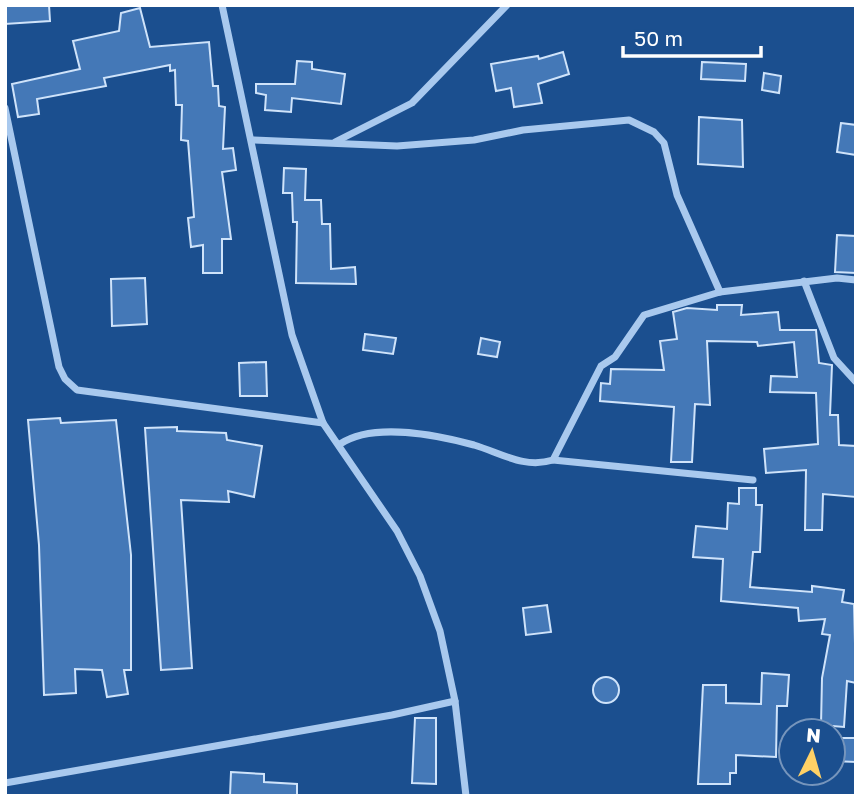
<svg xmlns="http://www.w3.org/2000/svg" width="861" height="801" viewBox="0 0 861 801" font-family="'Golos Text',sans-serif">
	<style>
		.building { fill: #4478b7; stroke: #cfe3fa; stroke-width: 2 }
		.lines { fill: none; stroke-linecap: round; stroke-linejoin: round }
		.minor { stroke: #a9c9ee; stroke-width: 7 }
	</style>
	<rect width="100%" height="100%" fill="#1b4f8f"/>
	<g class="building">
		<polygon points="5,5 49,5 50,21 5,24"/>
		<polygon points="140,8 150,47 209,42 213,86 218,86 219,106 225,107 223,149 233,148 236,170 222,172 231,239 222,239 222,273 203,273 203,245 191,247 188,218 194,217 188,141 181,140 182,105 176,105 175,70 170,71 170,65 104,78 106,86 37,99 39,114 18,117 12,84 80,69 73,41 119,31 121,13"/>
		<polygon points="563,52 569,74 538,84 542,103 514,107 511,88 496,91 491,64 538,56 539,59"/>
		<polygon points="297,61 312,62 312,69 345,74 341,104 292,98 291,112 265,110 266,95 256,93 256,84 295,84"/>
		<polygon points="702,62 746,64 745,81 701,79"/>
		<polygon points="764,73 781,76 779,93 762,90"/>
		<polygon points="699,117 742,120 743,167 698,164"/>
		<polygon points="841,123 856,125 856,155 837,152"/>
		<polygon points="284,168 306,169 305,200 321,200 322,224 330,224 331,269 355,267 356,284 296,283 297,222 293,222 292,193 283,193"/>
		<polygon points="837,235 856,236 856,273 835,272"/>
		<polygon points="145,278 147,324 112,326 111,279"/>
		<polygon points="717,305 742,305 741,315 778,312 780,330 816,330 819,363 832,365 830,415 838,415 839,445 856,446 856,497 823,494 822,530 805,530 806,470 766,473 764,449 818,444 816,393 770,392 771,376 797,377 794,342 758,346 757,342 707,341 710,405 695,404 692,462 671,462 674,407 600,401 601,383 610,384 611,369 664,370 660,341 677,339 673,312 687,308 717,310"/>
		<polygon points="365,334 396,338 393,354 363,350"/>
		<polygon points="481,338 500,342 497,357 478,354"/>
		<polygon points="266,362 267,396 240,396 239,363"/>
		<polygon points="60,418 61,423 116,420 131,555 131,670 124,670 128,694 107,697 102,670 75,669 76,693 44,695 39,545 28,420"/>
		<polygon points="177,427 177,431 226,433 227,440 262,446 254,497 228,491 229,502 181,500 192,668 161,670 145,428"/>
		<polygon points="739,488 756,488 756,505 762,505 760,552 753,552 750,587 812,592 812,586 844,590 842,602 854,604 856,683 847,681 844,727 821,725 822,678 830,635 822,634 825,619 799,621 798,608 721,601 723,559 693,557 696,526 727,529 728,503 739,504"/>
		<polygon points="547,605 551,632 526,635 523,608"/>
		<polygon points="762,673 789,675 787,706 777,706 776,757 736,755 736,773 730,773 730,784 698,784 703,685 726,685 726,703 761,704"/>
		<circle cx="606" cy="690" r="13"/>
		<polygon points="415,718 436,718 436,784 412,783"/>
		<polygon points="833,738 856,738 856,762 833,761"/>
		<polygon points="231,772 264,774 264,782 297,784 297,796 230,796"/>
	</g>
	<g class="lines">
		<g class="minor">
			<polyline points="222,5 292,335 323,423 397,531 420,576 440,631 455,701 466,796"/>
			<polyline points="5,108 59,367 65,379 77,390 323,423"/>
			<polyline points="253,140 397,146 474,140 523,130 629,120 654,132 664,143 677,195 720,292"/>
			<polyline points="335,142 412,103 507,5"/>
			<polyline points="804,281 834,358 856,382"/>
			<path d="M340,444C373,422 437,435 474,445C501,453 524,469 553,460L601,366L615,357L644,315L720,292L837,278L856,280"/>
			<polyline points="553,460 753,480"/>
			<polyline points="5,783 392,715 455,701"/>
		</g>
	</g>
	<rect width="861" height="801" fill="none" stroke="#ffffff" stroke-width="14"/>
	<g transform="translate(812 752) rotate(5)"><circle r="33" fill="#1b4f8f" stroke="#7695bc" stroke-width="2"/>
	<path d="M0-5L12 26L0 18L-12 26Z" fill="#ffd166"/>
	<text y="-10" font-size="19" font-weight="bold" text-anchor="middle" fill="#ffffff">N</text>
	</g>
	<path d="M623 46v10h138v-10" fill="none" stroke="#ffffff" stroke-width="3.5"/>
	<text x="634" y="46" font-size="21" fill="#ffffff" stroke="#1b4f8f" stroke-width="5" paint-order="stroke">50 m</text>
</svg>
